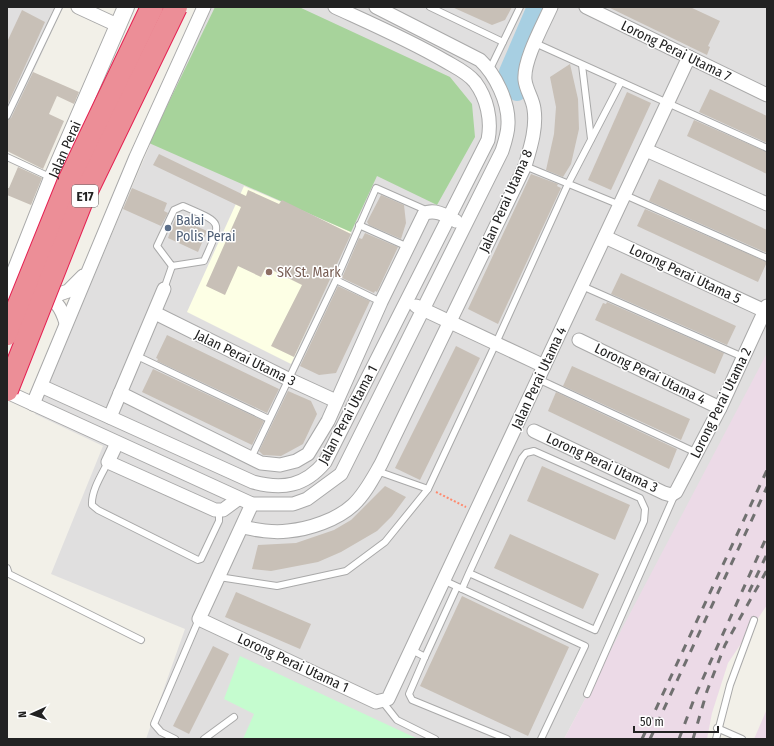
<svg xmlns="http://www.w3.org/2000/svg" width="774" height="746" viewBox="0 0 774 746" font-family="'Fira Sans Condensed',sans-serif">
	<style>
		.residential { fill: #e0dfdf }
		.industrial { fill: #ecdae7 }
		.education { fill: #fdffe5 }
		.forest { fill: #a7d39b }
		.park { fill: #c5fccf }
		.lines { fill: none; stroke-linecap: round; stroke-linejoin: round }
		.river { stroke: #a7cfe2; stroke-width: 20 }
		.building { fill: #c8c0b7 }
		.service-casing { stroke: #a9a9a9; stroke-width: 8 }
		.minor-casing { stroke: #a9a9a9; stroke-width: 15 }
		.tertiary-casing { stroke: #a9a9a9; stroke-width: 18 }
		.path { stroke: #ff896d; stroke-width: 2; stroke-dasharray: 2 2; stroke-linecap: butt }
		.service { stroke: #fff; stroke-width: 6 }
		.minor { stroke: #fff; stroke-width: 13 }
		.tertiary { stroke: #fff; stroke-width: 16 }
		.rail { stroke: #707070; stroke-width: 3; stroke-dasharray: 8 8; stroke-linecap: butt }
		.motorway-bridge-casing { stroke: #e52152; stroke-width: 24; stroke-linecap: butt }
		.motorway-bridge { stroke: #ec8e97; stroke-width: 22 }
		.service-dot { fill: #5c6f8a; stroke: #fff; stroke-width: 1.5 }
		.education-dot { fill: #8d6e63; stroke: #fff; stroke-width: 1.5 }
		.labels { text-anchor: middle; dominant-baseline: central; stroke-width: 3; stroke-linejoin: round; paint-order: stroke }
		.shield { fill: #fff; stroke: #646464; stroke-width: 1 }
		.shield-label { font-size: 13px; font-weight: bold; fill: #222 }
		.street-label { font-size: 14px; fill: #222; stroke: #fff }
		.service-label { font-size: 14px; fill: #4e5e75; stroke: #fff; text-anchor: start }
		.education-label { font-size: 14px; fill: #785e54; stroke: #fff; text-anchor: start }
	</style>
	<rect width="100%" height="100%" fill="#f2f0e8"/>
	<g class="residential">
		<polygon points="7,7 63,7 7,129"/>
		<polygon points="209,7 767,7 767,357 564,739 146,739 185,629 51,574 103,446 35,414"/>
	</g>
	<g class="industrial">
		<polygon points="767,353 767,605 728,663 712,713 707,739 564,739"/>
		<polygon points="767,709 767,739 754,739"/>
	</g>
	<polygon class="education" points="244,186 351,232 291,364 187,312"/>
	<polygon class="forest" points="215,7 299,7 450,77 472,104 475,137 437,205 377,176 351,232 149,143"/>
	<polygon class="park" points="240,656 418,739 243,739 254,714 224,699"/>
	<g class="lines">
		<polyline class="river" points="517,91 509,72 537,7"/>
	</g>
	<g class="building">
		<polygon points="452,7 512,7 505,20 492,25"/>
		<polygon points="608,7 690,7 720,21 708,46 710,47 707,55"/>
		<polygon points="22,10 45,22 7,106 7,42"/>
		<polygon points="570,64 578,99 579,129 571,164 563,177 546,170 554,134 556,107 550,77"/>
		<polygon points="33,72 79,92 74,104 57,96 49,114 64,121 43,169 7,151 7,120 11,118"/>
		<polygon points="710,89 767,116 767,143 699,112"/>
		<polygon points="627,92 651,103 611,190 588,180"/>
		<polygon points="694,120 767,152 767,174 687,136"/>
		<polygon points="159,154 246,196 248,190 279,204 282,200 351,234 294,357 271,346 302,285 266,267 261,277 238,266 225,295 206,286 241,207 153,165"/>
		<polygon points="18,167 42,178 31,205 7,195 7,188 9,188"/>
		<polygon points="531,174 558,184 557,186 561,188 498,324 468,309"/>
		<polygon points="659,179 767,230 767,253 649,201"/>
		<polygon points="132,188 167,203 164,211 168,213 161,226 123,209"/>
		<polygon points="381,195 404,205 406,223 401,239 369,225 367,222"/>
		<polygon points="645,209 767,262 758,282 637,226"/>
		<polygon points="176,217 207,231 198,252 168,238"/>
		<polygon points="365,233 398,247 377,292 375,291 374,293 342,278 359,238 362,239"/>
		<polygon points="621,273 736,326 727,345 611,294"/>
		<polygon points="338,286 370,301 336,373 319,375 300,366"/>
		<polygon points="607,302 724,353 715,374 595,320 603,303 606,304"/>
		<polygon points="167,335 279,389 267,413 157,361 158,359 156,358"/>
		<polygon points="456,346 480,358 420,480 395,468"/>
		<polygon points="572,366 690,419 681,440 563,386"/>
		<polygon points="153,369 264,421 252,445 142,392"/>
		<polygon points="288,391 311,401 317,414 303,444 281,456 263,455 259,451"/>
		<polygon points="556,392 677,449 669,469 548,411"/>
		<polygon points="542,466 630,505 615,540 527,501"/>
		<polygon points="385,486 406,497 392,516 377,531 341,552 318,562 271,571 252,569 258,545 296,543 334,530 351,520"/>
		<polygon points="510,534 599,574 583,609 494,568"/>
		<polygon points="236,592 311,624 300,649 225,617"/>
		<polygon points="462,596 569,647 528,736 420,686"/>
		<polygon points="213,646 229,654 189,734 173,726"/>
	</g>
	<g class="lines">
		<defs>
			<g id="service">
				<polyline points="430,7 503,42"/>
				<polyline points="535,43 767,148"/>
				<polyline points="582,65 591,139"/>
				<polyline points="490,69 520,7"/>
				<polyline points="7,116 59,7"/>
				<polyline points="7,157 52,178"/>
				<polyline points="525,166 620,205"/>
				<polyline points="625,195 767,258"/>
				<path d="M183,206C224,224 222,220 204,261L172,266L157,246L174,210Z"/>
				<polyline points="359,225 408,247"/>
				<polyline points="336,280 381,302"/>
				<polyline points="582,286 743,357"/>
				<polyline points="164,289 172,266"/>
				<polyline points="135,355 269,419"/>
				<polyline points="538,379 697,453"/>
				<polyline points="251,458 336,280 376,188 428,211"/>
				<path d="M108,462C102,474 91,491 92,505L98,510L198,560L201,559L219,521V511"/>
				<polyline points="377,471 428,489"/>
				<polyline points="7,568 9,574 141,640"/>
				<polyline points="219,577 277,586 346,571 385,542 428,489 496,343 568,184 621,82"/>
				<polyline points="445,581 585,646 541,739"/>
				<polyline points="462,589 469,573 522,458 526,453 534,451 640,498 645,509 644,521 595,630 469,573"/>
				<polyline points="412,650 425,657 457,587"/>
				<polyline points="425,657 409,694 412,700 507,739"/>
				<polyline points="587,694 675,494"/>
				<polyline points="382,701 397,720 435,739"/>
				<polyline points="717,728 742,739"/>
				<polyline points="175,739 161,732 154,724 199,619"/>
				<polyline points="204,739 234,717"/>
				<polyline points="716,739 730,685 754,620"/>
			</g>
			<g id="minor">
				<polyline points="78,7 117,25"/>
				<polyline points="586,7 767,95"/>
				<polyline points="646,150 767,204"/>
				<polyline points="605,237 765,311"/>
				<path d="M39,292C55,299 61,306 66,323"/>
				<polyline points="51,297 68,291 83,276"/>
				<polyline points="416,306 544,366"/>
				<polyline points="155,313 288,379 336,401"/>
				<polyline points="579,340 720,408"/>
				<path d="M41,386L253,482C283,490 305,486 325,462L488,140C492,120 487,98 475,82C467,72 455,67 445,61C409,40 372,24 335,7"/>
				<path d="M7,392L252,504H293L307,499L341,474L502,151C505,142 508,133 508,124C509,102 495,74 480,60L376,7"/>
				<path d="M120,393L261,463L280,465L296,461L308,454L328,421L381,302L424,214C434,208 447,216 456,221"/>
				<polyline points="33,404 136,157 204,7"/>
				<polyline points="110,417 164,289"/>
				<polyline points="534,431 664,493 671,495 676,492 720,408 767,306"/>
				<polyline points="117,443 108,462 215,510 223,510 238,499"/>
				<polyline points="252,504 199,619 376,702 388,699 689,57"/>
				<path d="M242,527C257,530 272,533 288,531C309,529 337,520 353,505C365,494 373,478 381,464L525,166C530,149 537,128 534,109C533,99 526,90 525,80C523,61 543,25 551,7"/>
			</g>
			<g id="tertiary">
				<path id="s1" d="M7,292L52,178L126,7"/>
			</g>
		</defs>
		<use href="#service" class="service-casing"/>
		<use href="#minor" class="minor-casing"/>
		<use href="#tertiary" class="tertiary-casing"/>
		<polyline class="path" points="436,492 466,507"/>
		<use href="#service" class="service"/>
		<use href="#minor" class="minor"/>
		<use href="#tertiary" class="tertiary"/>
		<g class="rail">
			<polyline points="749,592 767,554"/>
			<polyline points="642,739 767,470"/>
			<polyline points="650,739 767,487"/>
			<polyline points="679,739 696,694 767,536"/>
			<polyline points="693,739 707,691 725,645 767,570"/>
		</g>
		<defs>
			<g id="motorway-bridge">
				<polyline points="7,334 68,183 152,7"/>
				<polyline points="7,390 81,203 176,7"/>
			</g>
		</defs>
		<use href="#motorway-bridge" class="motorway-bridge-casing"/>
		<use href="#motorway-bridge" class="motorway-bridge"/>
	</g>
	<circle class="service-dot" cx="168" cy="228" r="4"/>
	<circle class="education-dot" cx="269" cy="272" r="4"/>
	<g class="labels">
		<rect class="shield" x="72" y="185" width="26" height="22" rx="3"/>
		<g class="shield-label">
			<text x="85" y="196">E17</text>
		</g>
		<g class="street-label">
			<text transform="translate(676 51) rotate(26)">Lorong Perai Utama 7</text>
			<text stroke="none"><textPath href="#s1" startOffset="154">Jalan Perai</textPath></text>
			<text transform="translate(506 201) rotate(-66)">Jalan Perai Utama 8</text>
			<text transform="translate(685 274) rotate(25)">Lorong Perai Utama 5</text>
			<text transform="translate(245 358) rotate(26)">Jalan Perai Utama 3</text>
			<text transform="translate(650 374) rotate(26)">Lorong Perai Utama 4</text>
			<text transform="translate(539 378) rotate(-65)">Jalan Perai Utama 4</text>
			<text transform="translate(721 403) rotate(-64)">Lorong Perai Utama 2</text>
			<text transform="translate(348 415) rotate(-62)">Jalan Perai Utama 1</text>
			<text transform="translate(602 463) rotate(25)">Lorong Perai Utama 3</text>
			<text transform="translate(293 663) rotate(25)">Lorong Perai Utama 1</text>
		</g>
		<g class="service-label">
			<text x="176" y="220">Balai<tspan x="176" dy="16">Polis Perai</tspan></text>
		</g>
		<g class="education-label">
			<text x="277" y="272">SK St. Mark</text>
		</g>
	</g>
	<rect width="774" height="746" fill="none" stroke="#222222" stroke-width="16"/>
	<g transform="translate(32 714) rotate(267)" stroke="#ffffff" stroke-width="3" paint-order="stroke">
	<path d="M0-3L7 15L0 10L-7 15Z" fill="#222222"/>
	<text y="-6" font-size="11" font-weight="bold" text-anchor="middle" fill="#222222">N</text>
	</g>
	<path d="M634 726v6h84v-6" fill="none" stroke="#222222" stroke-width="2"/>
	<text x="640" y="726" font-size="12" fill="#222222" stroke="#ffffff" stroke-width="3" paint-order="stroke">50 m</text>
</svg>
